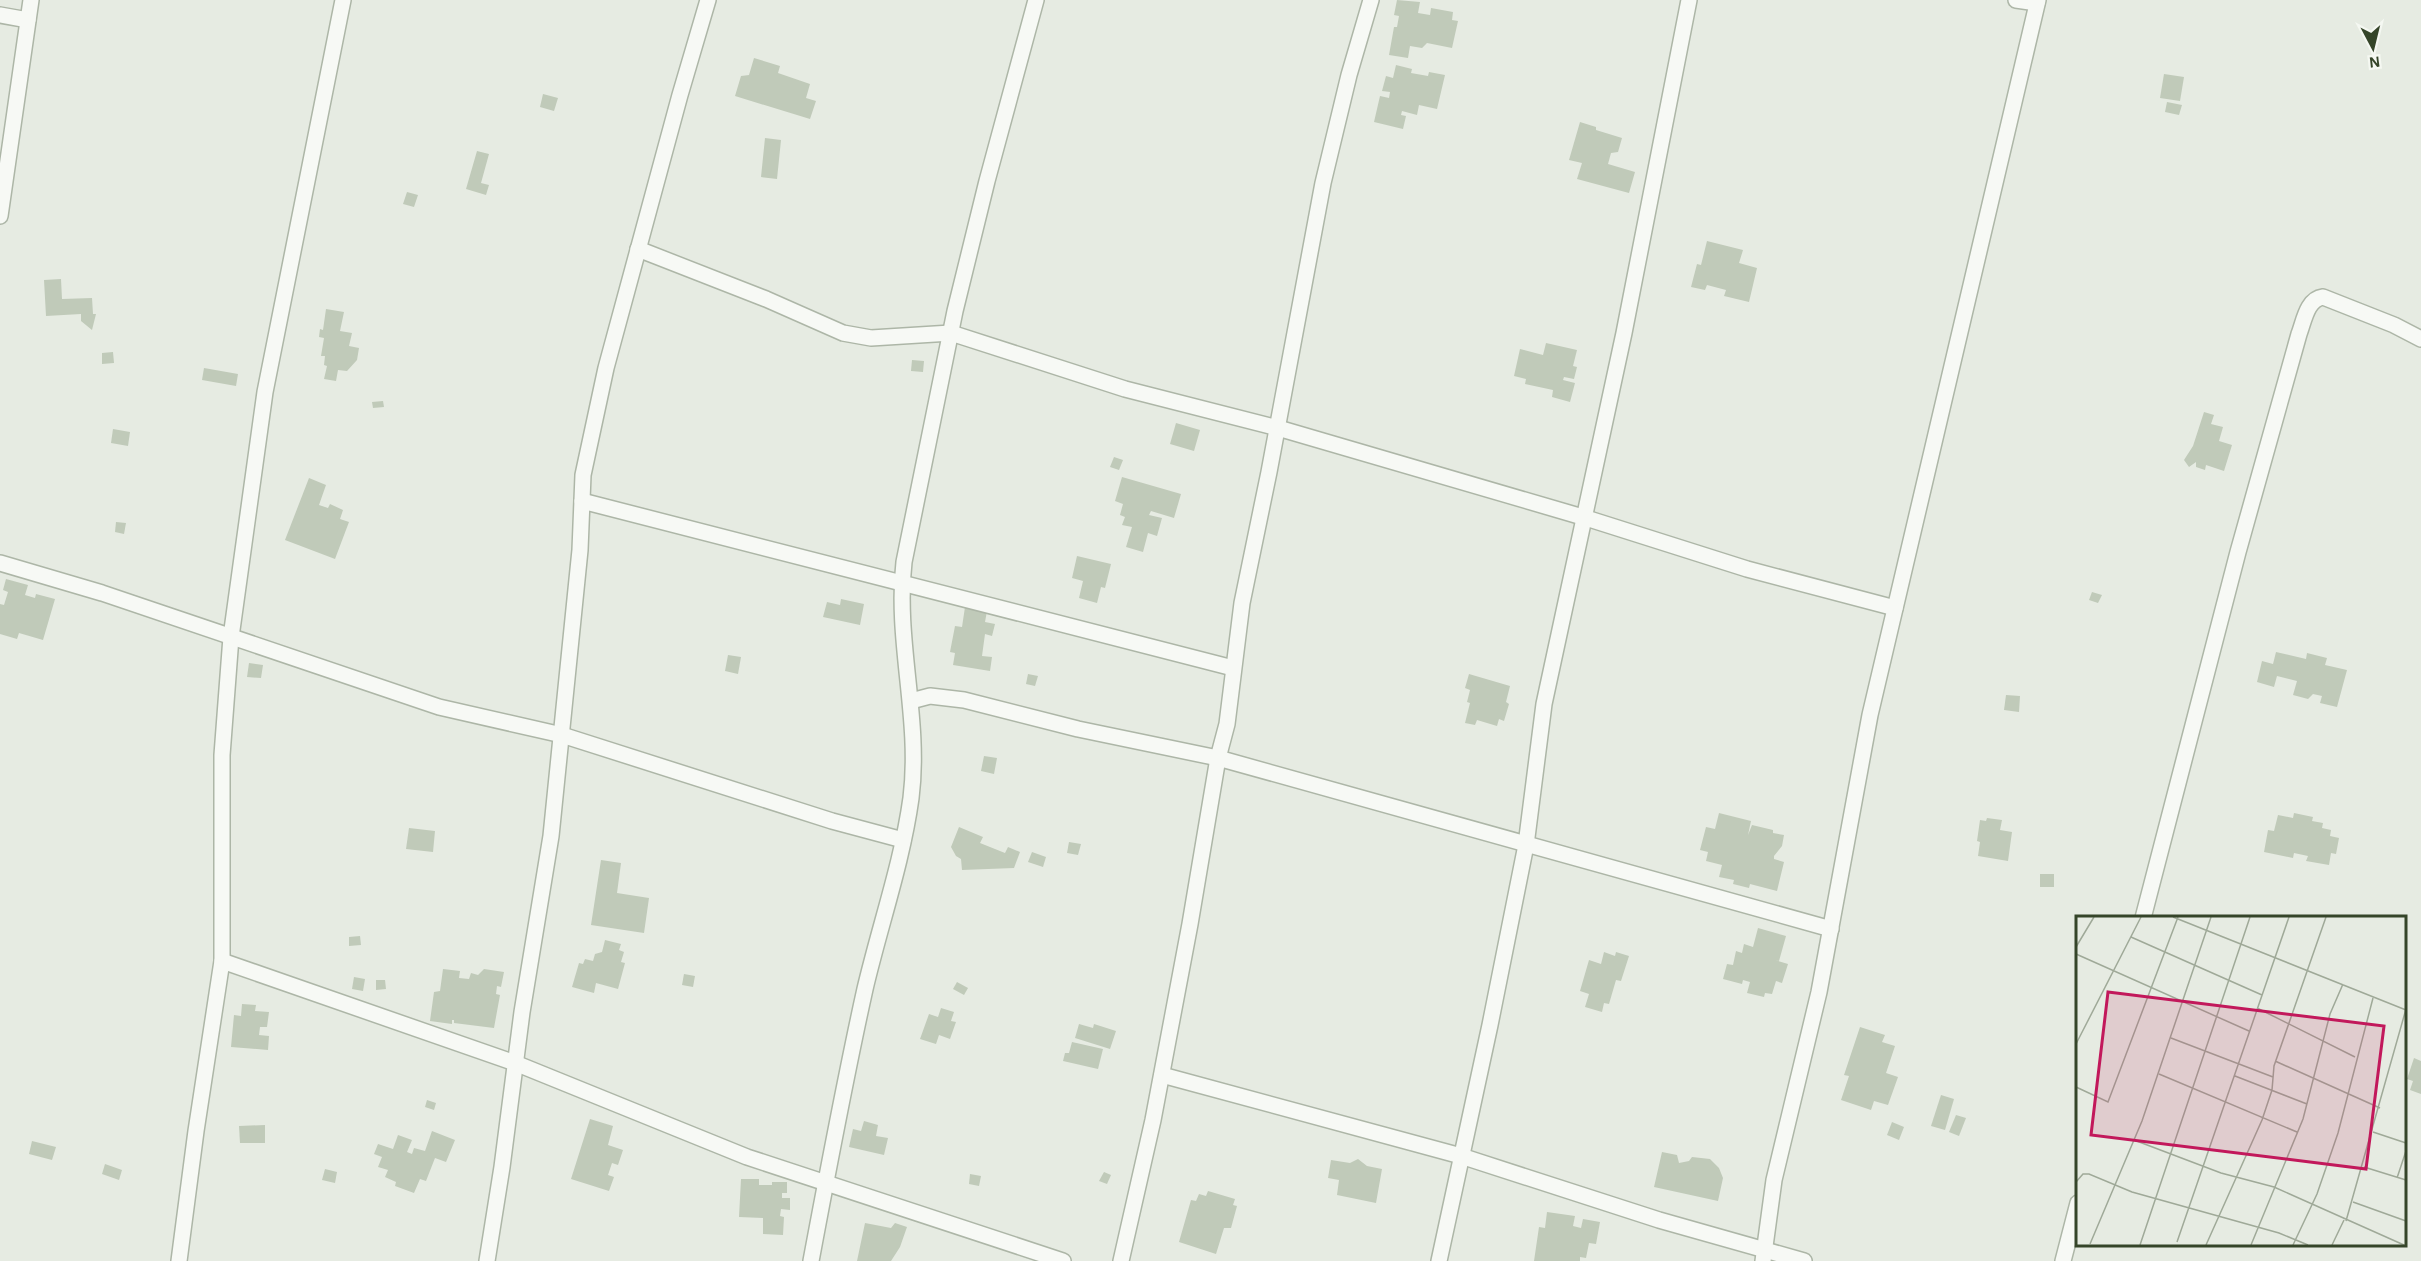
<svg xmlns="http://www.w3.org/2000/svg" width="2421" height="1261" viewBox="0 0 2421 1261" font-family="'Alegreya Sans',sans-serif">
	<style>
		.building { fill: #c0cab9 }
		.lines { fill: none; stroke-linecap: round; stroke-linejoin: round }
		.minor-casing { stroke: #adb6a7; stroke-width: 18 }
		.minor { stroke: #f7f9f5; stroke-width: 15 }
		.inset-road { fill: none; stroke: #9fa998; stroke-width: 1.5 }
		.view { fill: #c2185b; fill-opacity: 0.15; stroke: #c2185b; stroke-width: 3 }
		.inset-edge { fill: none; stroke: #354529; stroke-width: 3 }
	</style>
	<rect width="100%" height="100%" fill="#e6ebe2"/>
	<g class="building">
		<polygon points="1397,0 1420,2 1418,13 1430,15 1431,8 1453,12 1452,20 1458,21 1452,48 1427,43 1422,48 1410,46 1408,58 1389,55 1394,27 1397,27 1399,16 1394,15"/>
		<polygon points="754,58 780,66 778,73 810,84 806,98 816,101 810,119 735,96 741,76 749,75"/>
		<polygon points="1396,65 1412,69 1411,73 1428,76 1429,72 1445,75 1437,109 1419,105 1417,115 1402,111 1401,115 1406,116 1403,129 1374,122 1380,96 1389,98 1390,92 1382,91 1386,76 1393,78"/>
		<polygon points="2164,74 2184,77 2180,101 2160,98"/>
		<polygon points="543,94 558,98 554,111 540,107"/>
		<polygon points="2167,102 2182,105 2179,115 2165,112"/>
		<polygon points="1580,122 1596,127 1596,130 1622,138 1618,152 1611,153 1608,164 1635,172 1629,193 1577,179 1582,163 1569,160"/>
		<polygon points="765,138 781,140 777,179 761,177"/>
		<polygon points="477,151 489,154 481,183 489,185 486,195 466,189"/>
		<polygon points="407,192 418,195 414,207 403,204"/>
		<polygon points="1707,241 1743,250 1739,263 1757,268 1749,302 1724,296 1726,290 1707,285 1705,290 1691,287 1697,264 1701,265"/>
		<polygon points="61,279 62,299 92,298 93,314 96,314 92,330 81,321 81,314 46,316 44,280"/>
		<polygon points="326,309 344,312 340,331 352,333 349,346 359,348 357,360 347,371 338,370 336,381 324,379 327,366 324,365 325,356 321,356 324,338 319,337 320,329 323,330"/>
		<polygon points="1546,343 1577,350 1573,366 1577,367 1574,379 1564,377 1563,380 1575,383 1570,402 1552,397 1553,390 1525,384 1526,379 1514,376 1520,349 1543,355"/>
		<polygon points="113,352 114,363 102,364 102,353"/>
		<polygon points="912,360 924,361 923,372 911,371"/>
		<polygon points="204,368 238,374 236,386 202,380"/>
		<polygon points="383,401 384,407 373,408 372,402"/>
		<polygon points="2204,412 2214,415 2211,424 2223,427 2219,441 2232,445 2224,471 2206,465 2205,470 2196,467 2196,462 2189,467 2184,460 2193,446"/>
		<polygon points="1176,423 1200,430 1194,451 1170,444"/>
		<polygon points="113,429 130,432 128,446 111,443"/>
		<polygon points="1114,457 1123,460 1119,470 1110,467"/>
		<polygon points="1122,477 1181,494 1174,518 1151,511 1149,515 1162,518 1157,536 1148,533 1143,552 1126,547 1132,527 1122,525 1125,517 1120,515 1123,504 1115,501"/>
		<polygon points="309,478 326,485 319,505 328,508 330,504 343,510 340,519 349,522 335,559 285,540"/>
		<polygon points="116,522 126,523 124,534 115,532"/>
		<polygon points="1077,556 1111,564 1105,588 1101,587 1097,603 1079,598 1083,581 1072,578"/>
		<polygon points="6,579 28,585 25,595 35,598 36,594 55,599 43,640 19,633 17,639 0,634 0,604 4,605 8,592 3,590"/>
		<polygon points="2092,592 2102,595 2098,603 2089,600"/>
		<polygon points="841,599 864,604 860,625 823,617 827,602 840,605"/>
		<polygon points="965,607 987,611 985,622 995,624 992,636 985,634 982,656 992,657 990,671 953,665 955,653 950,652 955,626 962,627"/>
		<polygon points="2276,652 2306,659 2307,653 2327,658 2325,665 2347,670 2337,707 2320,703 2322,696 2313,694 2308,699 2293,695 2297,681 2277,676 2274,687 2257,682 2262,661 2273,664"/>
		<polygon points="728,655 741,657 738,674 725,671"/>
		<polygon points="249,663 263,665 261,678 247,677"/>
		<polygon points="1028,674 1038,676 1035,686 1026,684"/>
		<polygon points="1469,674 1510,686 1506,702 1509,704 1504,721 1499,719 1497,726 1477,720 1475,725 1465,723 1470,703 1467,702 1470,690 1465,688"/>
		<polygon points="2006,695 2020,696 2019,712 2004,710"/>
		<polygon points="984,756 997,758 994,774 981,771"/>
		<polygon points="1719,813 1751,821 1748,835 1752,825 1773,830 1773,833 1784,835 1782,846 1774,856 1774,859 1784,862 1777,891 1750,884 1749,888 1733,884 1734,880 1719,877 1722,865 1706,861 1708,852 1700,850 1706,827 1715,829"/>
		<polygon points="2294,813 2313,817 2312,821 2323,823 2322,828 2331,830 2330,836 2339,838 2336,854 2331,853 2329,865 2306,861 2308,856 2294,853 2293,858 2264,852 2268,830 2274,831 2278,815 2293,818"/>
		<polygon points="1987,818 2002,820 2000,830 2012,832 2008,861 1978,856 1980,842 1977,841 1980,820 1986,821"/>
		<polygon points="959,827 983,837 980,843 1005,853 1008,847 1020,852 1014,868 962,870 961,859 956,856 951,847"/>
		<polygon points="409,828 435,831 433,852 406,849"/>
		<polygon points="1069,842 1081,844 1078,855 1067,853"/>
		<polygon points="1032,852 1046,857 1043,867 1028,862"/>
		<polygon points="601,860 621,863 617,893 649,898 644,933 591,925"/>
		<rect x="2040" y="874" width="14" height="13"/>
		<polygon points="1758,928 1786,936 1779,961 1775,960 1788,964 1782,983 1776,981 1772,994 1765,993 1764,997 1747,993 1750,982 1743,980 1742,984 1723,979 1727,964 1733,965 1736,951 1742,953 1744,944 1753,947"/>
		<polygon points="360,936 361,945 349,946 349,937"/>
		<polygon points="605,940 621,944 619,950 624,952 621,962 625,963 618,989 596,983 594,993 572,987 579,963 583,964 585,959 593,961 595,954 602,952"/>
		<polygon points="1604,952 1615,956 1616,952 1629,956 1621,981 1616,980 1609,1004 1604,1003 1602,1012 1585,1007 1589,994 1580,991 1589,960 1601,964"/>
		<polygon points="443,969 460,971 459,978 469,979 471,973 478,975 484,969 504,972 501,987 497,986 496,994 500,995 494,1028 454,1023 454,1020 452,1020 452,1024 430,1021 434,992 440,991"/>
		<polygon points="684,974 695,976 693,987 682,985"/>
		<polygon points="354,977 365,979 363,991 352,989"/>
		<polygon points="376,980 385,980 386,989 376,990"/>
		<polygon points="957,982 968,988 964,995 953,989"/>
		<polygon points="242,1004 256,1005 255,1011 269,1012 267,1027 260,1027 259,1035 269,1036 268,1050 231,1047 234,1015 241,1016"/>
		<polygon points="941,1008 954,1012 951,1021 956,1022 950,1039 939,1035 936,1044 920,1039 929,1014 938,1017"/>
		<polygon points="1079,1024 1093,1028 1094,1024 1116,1031 1110,1049 1075,1038"/>
		<polygon points="1860,1027 1885,1035 1882,1042 1895,1046 1886,1073 1898,1077 1888,1105 1874,1101 1871,1110 1841,1100 1849,1076 1844,1075"/>
		<polygon points="1072,1042 1103,1049 1098,1069 1063,1061 1065,1053 1069,1053"/>
		<polygon points="2414,1058 2421,1061 2421,1094 2410,1090 2413,1081 2407,1079"/>
		<polygon points="1941,1095 1954,1099 1945,1130 1931,1126"/>
		<polygon points="427,1100 436,1103 434,1110 425,1107"/>
		<polygon points="1956,1115 1966,1118 1959,1136 1949,1132"/>
		<polygon points="590,1119 613,1126 608,1145 623,1150 618,1165 612,1163 608,1175 614,1177 609,1191 571,1179"/>
		<polygon points="864,1121 878,1125 876,1136 888,1138 884,1155 849,1147 853,1129 861,1131"/>
		<polygon points="1892,1122 1904,1127 1899,1140 1887,1135"/>
		<polygon points="265,1125 265,1143 240,1143 239,1126"/>
		<polygon points="432,1131 455,1140 446,1162 435,1158 426,1181 420,1179 414,1193 395,1186 396,1182 385,1177 388,1170 378,1167 382,1157 374,1154 378,1144 393,1149 398,1135 412,1140 407,1152 412,1154 414,1148 425,1151"/>
		<polygon points="32,1141 56,1147 52,1160 29,1154"/>
		<polygon points="1662,1152 1677,1155 1679,1163 1689,1161 1692,1157 1710,1159 1719,1168 1723,1178 1718,1201 1654,1187"/>
		<polygon points="1358,1159 1367,1166 1382,1169 1376,1203 1337,1195 1339,1180 1328,1178 1331,1160 1350,1163"/>
		<polygon points="105,1164 122,1170 119,1180 102,1174"/>
		<polygon points="325,1169 337,1172 335,1183 322,1180"/>
		<polygon points="1104,1172 1111,1175 1107,1184 1099,1181"/>
		<polygon points="970,1174 981,1176 979,1186 969,1184"/>
		<polygon points="741,1179 759,1179 759,1185 772,1185 772,1182 787,1182 787,1193 782,1193 782,1198 790,1198 790,1210 781,1209 780,1216 784,1217 783,1235 763,1234 763,1218 739,1217"/>
		<polygon points="1208,1191 1235,1199 1233,1205 1237,1206 1231,1228 1224,1228 1216,1254 1179,1242 1191,1200 1196,1201 1199,1194 1206,1196"/>
		<polygon points="1547,1212 1575,1216 1573,1226 1581,1228 1583,1219 1600,1222 1596,1244 1589,1243 1586,1258 1580,1257 1580,1261 1534,1261 1539,1227 1545,1228"/>
		<polygon points="865,1223 891,1228 895,1223 907,1227 900,1247 891,1261 857,1261"/>
	</g>
	<g class="lines">
		<defs>
			<g id="minor">
				<polyline points="2016,0 2037,3"/>
				<polyline points="0,15 28,20"/>
				<polyline points="0,216 31,0"/>
				<polyline points="638,249 766,299 843,333 871,338 951,333 1125,389 1278,428 1586,518 1747,569 1895,608"/>
				<polyline points="582,501 1233,668"/>
				<polyline points="0,563 102,593 439,707 562,735 832,821 903,840"/>
				<polyline points="911,701 930,696 964,700 1078,729 1218,758 1831,929"/>
				<path d="M2143,918L2238,552L2299,334C2304,321 2307,299 2323,297L2394,325L2421,339"/>
				<polyline points="222,961 515,1063 747,1157 1063,1261"/>
				<polyline points="1162,1075 1461,1156 1659,1220 1804,1261"/>
				<polyline points="179,1261 196,1131 222,961 222,755 231,637 265,392 343,0"/>
				<polyline points="487,1261 502,1167 522,1012 551,836 580,550 583,475 606,368 680,95 708,0"/>
				<path d="M811,1261C828,1170 845,1079 865,989C880,925 902,863 911,798C921,719 895,641 904,562L955,311L987,181L1036,0"/>
				<polyline points="1121,1261 1153,1120 1190,924 1218,758 1227,724 1242,603 1269,472 1323,183 1349,75 1371,0"/>
				<polyline points="1439,1261 1490,1025 1526,845 1544,704 1624,333 1689,0"/>
				<polyline points="1763,1261 1774,1180 1819,992 1870,715 2038,0"/>
				<polyline points="2063,1261 2078,1203"/>
			</g>
		</defs>
		<use href="#minor" class="minor-casing"/>
		<use href="#minor" class="minor"/>
	</g>
	<g transform="translate(2076 916)">
		<rect width="330" height="330" fill="#e6ebe2"/>
		<path class="inset-road" d="M97,1L330,94M55,21L186,79M0,31L18,1M0,38L173,115M181,92L279,141M95,122L197,161M0,128L65,1M199,145L304,192M83,158L221,216M159,160L231,188M0,171L32,186L102,1M297,216L330,227M58,224L145,257L198,271L328,329M288,251L330,264M321,262L330,235M0,266L7,258H13L56,276L203,317L232,329M277,286L330,305M270,305L330,93M101,326L213,1M14,328L66,205L135,1M64,329L174,1M130,329L186,204L196,174L198,150L250,1M175,329L227,203L254,98L267,68M217,329L241,278L262,217L297,82M256,329L268,304"/>
		<path class="view" d="M32,76L308,110L290,253L15,219Z"/>
		<rect width="330" height="330" class="inset-edge"/>
	</g>
	<g transform="translate(2373 48) rotate(173)" stroke="#f5f8f2" stroke-width="4.5" paint-order="stroke">
	<path d="M0-4.5L10 22L0 15L-10 22Z" fill="#354529"/>
	<text y="-9" font-size="16" font-weight="bold" text-anchor="middle" fill="#354529">N</text>
	</g>
</svg>
